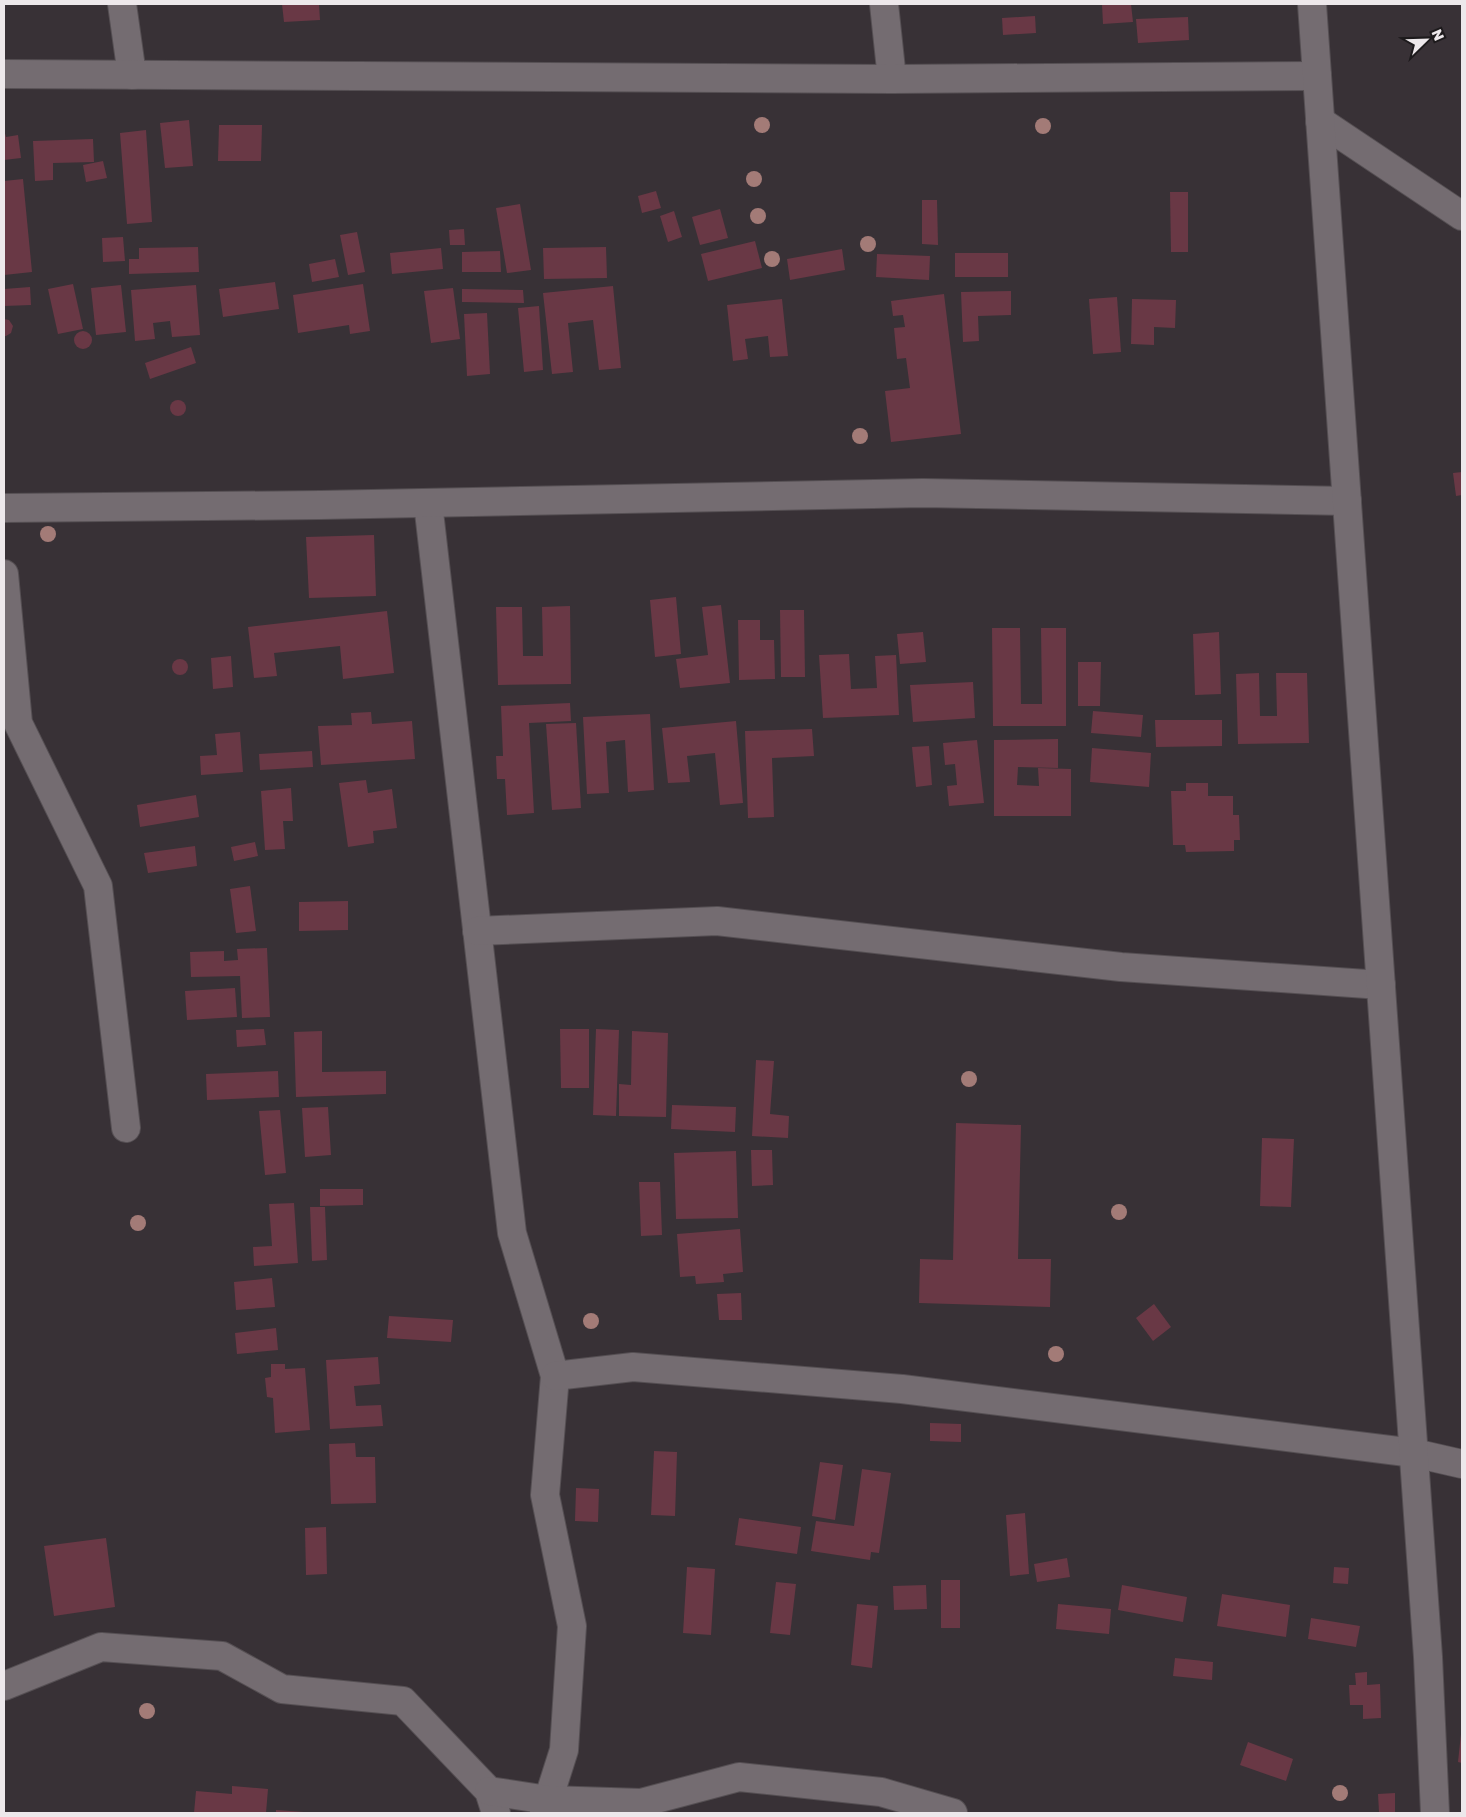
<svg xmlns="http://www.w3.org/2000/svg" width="1466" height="1817" viewBox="0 0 1466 1817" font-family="'Golos Text',sans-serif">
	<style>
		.building { fill: #693845 }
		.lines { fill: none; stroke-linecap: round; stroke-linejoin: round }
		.minor-casing { stroke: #554f53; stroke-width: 30 }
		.tertiary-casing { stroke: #554f53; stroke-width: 30 }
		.minor { stroke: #746c71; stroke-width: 28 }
		.tertiary { stroke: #746c71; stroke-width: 28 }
		.tree { fill: #a37b77 }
	</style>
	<rect width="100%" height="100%" fill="#383136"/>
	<g class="building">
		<polygon points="282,4 319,4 320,20 284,22"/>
		<polygon points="1102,4 1131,4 1133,22 1103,24"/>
		<polygon points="1035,16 1036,33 1003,35 1002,18"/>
		<polygon points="1188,17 1189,40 1138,43 1136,19"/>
		<polygon points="189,120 193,166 165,168 160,123"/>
		<polygon points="219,125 262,125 261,161 218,161"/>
		<polygon points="4,130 6,137 18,135 21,158 4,160"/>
		<polygon points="146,130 152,222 127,224 120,133"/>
		<polygon points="93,139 94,162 53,163 53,180 35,181 33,141"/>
		<polygon points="103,161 107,178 86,182 83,165"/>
		<polygon points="23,179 32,272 4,275 4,181"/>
		<polygon points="656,191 661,208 642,213 638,196"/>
		<polygon points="1170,192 1188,192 1188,252 1171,252"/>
		<polygon points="922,200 937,200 938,245 922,244"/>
		<polygon points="520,204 531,270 507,273 496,208"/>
		<polygon points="720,209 728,238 700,245 692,217"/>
		<polygon points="674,211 682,237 668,242 660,216"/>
		<polygon points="464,229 465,245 450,245 449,230"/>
		<polygon points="357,232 365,272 348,275 340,235"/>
		<polygon points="123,237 125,261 103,262 102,238"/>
		<polygon points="755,241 762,268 708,281 701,254"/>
		<polygon points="198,247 199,272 129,274 129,259 139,259 139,248"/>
		<polygon points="606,247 607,278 544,279 543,248"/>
		<polygon points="441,248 443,269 392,274 390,253"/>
		<polygon points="842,249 845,270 790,280 787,259"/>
		<polygon points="500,251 501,272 462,272 462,252"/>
		<rect x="955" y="253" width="53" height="24"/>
		<polygon points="877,254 930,256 929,280 876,277"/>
		<polygon points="335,259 339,277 312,282 309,264"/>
		<polygon points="275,282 279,309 223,317 219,289"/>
		<polygon points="73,284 83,329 58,334 48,289"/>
		<polygon points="363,284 370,331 350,334 349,325 298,333 293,295"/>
		<polygon points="121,285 126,332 96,335 91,288"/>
		<polygon points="196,285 200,335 172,337 170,321 153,323 155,339 135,341 131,290"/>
		<polygon points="613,286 621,368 599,370 593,320 568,323 573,372 552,374 543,293"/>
		<polygon points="30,287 31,305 4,306 4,289"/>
		<polygon points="453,288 460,339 431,343 424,291"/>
		<polygon points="462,289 523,290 524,303 462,302"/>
		<polygon points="1011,291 1011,315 978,316 979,341 963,342 961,292"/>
		<polygon points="944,294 961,434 891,442 885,391 910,388 906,358 897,359 894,328 905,327 903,315 893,316 891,301"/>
		<polygon points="1117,297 1121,352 1093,354 1089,299"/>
		<polygon points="782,299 788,356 770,357 768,336 745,339 748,359 733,361 727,305"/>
		<polygon points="1132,299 1176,300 1175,328 1154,327 1154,345 1131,344"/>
		<polygon points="539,306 543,370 524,372 518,308"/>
		<polygon points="487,313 490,374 467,376 464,314"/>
		<polygon points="4,319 9,320 13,326 11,333 6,336 4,336"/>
		<circle cx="83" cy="340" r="9"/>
		<polygon points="191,347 196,363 150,379 145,363"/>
		<circle cx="178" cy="408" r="8"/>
		<polygon points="1462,472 1462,495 1456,496 1453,473"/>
		<polygon points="374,535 376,596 309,598 306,537"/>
		<polygon points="676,597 681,654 655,657 650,600"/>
		<polygon points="721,605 730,683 680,688 676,659 708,655 702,607"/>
		<polygon points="570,606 571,684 498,685 496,607 522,607 523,656 543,656 542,607"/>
		<polygon points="780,610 804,610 805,677 781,677"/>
		<polygon points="387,611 394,673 343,679 340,646 274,653 277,676 254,678 248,627"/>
		<polygon points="738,620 760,620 760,640 774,640 775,679 739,680"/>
		<polygon points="992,628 1020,628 1021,704 1042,704 1041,628 1066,628 1066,726 993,726"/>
		<polygon points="923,632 926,662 900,664 897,634"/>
		<polygon points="1219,632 1221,694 1195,695 1193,634"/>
		<polygon points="849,654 851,689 877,688 875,656 896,655 899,715 823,718 819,655"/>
		<polygon points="231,656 233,687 213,689 211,658"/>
		<circle cx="180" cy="667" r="8"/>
		<polygon points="1078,662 1101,662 1100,706 1078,706"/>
		<polygon points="1259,673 1260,716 1277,716 1276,673 1307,673 1309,743 1238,744 1236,674"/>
		<polygon points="973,682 975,718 913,722 910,685"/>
		<polygon points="570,703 571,721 529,723 534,813 507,815 505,779 497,779 496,756 503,756 501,706"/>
		<polygon points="1093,711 1143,715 1141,737 1091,733"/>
		<polygon points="371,712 372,724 412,721 415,759 321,765 318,726 352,725 351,713"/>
		<polygon points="650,714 654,790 628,792 625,740 606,742 609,793 587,794 583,717"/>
		<polygon points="1155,720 1222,720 1222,746 1156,747"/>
		<polygon points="736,721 743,803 720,805 715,753 687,756 690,782 668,783 662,728"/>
		<polygon points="576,723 581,808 552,810 546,724"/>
		<polygon points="812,729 814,756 772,758 774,817 748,818 745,731"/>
		<polygon points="240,732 243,772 201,775 200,756 217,755 215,734"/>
		<polygon points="1058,739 1058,768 1018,767 1017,785 1039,786 1038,768 1071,769 1071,816 994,816 994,740"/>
		<polygon points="977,740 984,803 949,806 947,786 957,785 955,764 945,765 943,743"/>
		<polygon points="929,746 932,785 916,787 912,747"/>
		<polygon points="1092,748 1151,753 1149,787 1090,782"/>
		<polygon points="312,751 313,767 260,770 259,754"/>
		<polygon points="366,780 368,793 392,789 397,828 373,831 374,843 348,847 339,783"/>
		<polygon points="1186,783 1208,783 1208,796 1233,796 1233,815 1239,815 1240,840 1234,840 1234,851 1186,852 1185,845 1173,845 1171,791 1186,791"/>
		<polygon points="291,788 293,821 283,821 285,849 265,850 261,791"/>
		<polygon points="196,795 199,817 140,827 137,805"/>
		<polygon points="255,842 258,856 234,861 231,847"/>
		<polygon points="195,846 197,866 148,873 144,853"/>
		<polygon points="250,886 256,931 236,933 230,889"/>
		<polygon points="348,901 348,930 299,931 299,902"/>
		<polygon points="267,948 270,1017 242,1018 240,976 191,977 190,952 224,951 224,961 238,960 237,949"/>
		<polygon points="235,988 237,1017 187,1020 185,991"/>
		<polygon points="264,1029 266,1045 237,1047 236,1030"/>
		<polygon points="560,1029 589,1029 589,1088 561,1088"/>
		<polygon points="596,1029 619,1030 616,1116 593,1115"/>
		<polygon points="322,1031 322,1072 386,1071 386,1094 296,1097 294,1032"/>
		<polygon points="632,1031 668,1033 666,1117 619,1116 619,1084 631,1085"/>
		<polygon points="756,1060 774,1061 770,1114 789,1116 788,1138 752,1136"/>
		<polygon points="278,1071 279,1097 207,1100 206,1074"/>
		<polygon points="672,1105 736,1107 735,1132 671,1129"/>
		<polygon points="328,1107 331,1155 305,1157 302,1108"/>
		<polygon points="280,1110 286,1173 265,1175 259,1111"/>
		<polygon points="956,1123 1021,1125 1018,1259 1051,1259 1050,1307 919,1303 920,1259 953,1260"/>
		<polygon points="1262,1138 1294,1139 1291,1207 1260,1206"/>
		<polygon points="751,1150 772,1150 773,1185 752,1186"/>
		<polygon points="736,1151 738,1218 676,1219 674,1153"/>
		<polygon points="639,1182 660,1182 662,1235 641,1236"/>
		<polygon points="320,1189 363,1189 363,1205 320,1206"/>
		<polygon points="294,1203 298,1263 254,1266 253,1247 272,1246 269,1204"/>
		<polygon points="310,1207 325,1207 327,1260 312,1261"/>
		<polygon points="740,1229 743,1272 723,1274 724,1282 696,1284 695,1276 680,1277 677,1234"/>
		<polygon points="272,1278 275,1307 236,1310 234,1282"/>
		<polygon points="741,1293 742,1320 719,1320 717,1294"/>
		<polygon points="1154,1304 1171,1327 1153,1341 1136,1318"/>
		<polygon points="389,1316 453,1320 451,1342 387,1338"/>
		<polygon points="276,1328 278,1350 237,1354 235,1333"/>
		<polygon points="378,1357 380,1384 354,1386 356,1406 381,1405 383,1426 330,1429 326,1360"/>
		<polygon points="271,1364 285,1364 285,1369 305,1368 310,1430 275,1433 273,1398 267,1397 265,1378 271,1377"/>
		<polygon points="930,1423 961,1424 961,1442 930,1441"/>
		<polygon points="355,1443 356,1457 375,1457 376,1503 331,1504 329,1444"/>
		<polygon points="654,1451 677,1452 675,1516 651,1515"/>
		<polygon points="820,1462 843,1465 835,1520 812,1516"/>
		<polygon points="862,1469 891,1473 879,1553 871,1552 870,1560 811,1551 816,1521 854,1526"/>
		<polygon points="576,1488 599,1489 598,1522 575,1521"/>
		<polygon points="1025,1513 1029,1574 1010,1576 1006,1515"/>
		<polygon points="739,1518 801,1527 797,1554 735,1545"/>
		<polygon points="326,1527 327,1574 306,1575 305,1528"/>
		<polygon points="106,1538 115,1607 54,1616 44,1546"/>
		<polygon points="1067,1558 1070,1577 1037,1582 1034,1564"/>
		<polygon points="687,1567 715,1569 711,1635 683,1633"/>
		<polygon points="1334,1567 1349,1568 1348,1584 1333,1583"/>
		<rect x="941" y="1580" width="19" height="48"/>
		<polygon points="776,1582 796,1584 790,1635 770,1633"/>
		<polygon points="926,1585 927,1609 894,1610 893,1586"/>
		<polygon points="1122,1585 1187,1597 1183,1622 1118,1610"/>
		<polygon points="1222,1594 1290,1605 1286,1637 1217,1626"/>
		<polygon points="857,1604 878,1606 872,1668 851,1665"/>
		<polygon points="1058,1604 1111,1609 1109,1634 1056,1629"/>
		<polygon points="1311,1618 1360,1626 1356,1647 1308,1639"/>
		<polygon points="1175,1658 1213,1662 1212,1680 1173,1676"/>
		<polygon points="1367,1672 1367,1685 1380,1684 1381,1718 1363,1719 1363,1705 1350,1705 1349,1685 1356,1685 1355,1673"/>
		<polygon points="1461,1734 1462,1734 1462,1763 1458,1762"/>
		<polygon points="1248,1742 1293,1759 1286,1781 1240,1765"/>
		<polygon points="232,1786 268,1789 266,1813 194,1813 196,1791 232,1794"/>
		<polygon points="1395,1793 1395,1812 1379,1812 1378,1794"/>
		<polygon points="276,1810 304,1812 304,1813 276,1813"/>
	</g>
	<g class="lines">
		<defs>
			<g id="minor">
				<polyline points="122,4 132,75"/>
				<polyline points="884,4 892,79"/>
				<polyline points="4,74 892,79 1317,76"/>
				<polyline points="1320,121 1462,216"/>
				<polyline points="428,503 512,1233 555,1376 545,1495 572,1626 564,1750 544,1813"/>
				<polyline points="4,508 320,505 923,493 1347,501"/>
				<polyline points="4,574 18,723 98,886 126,1128"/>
				<polyline points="477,931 717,921 1121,967 1381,985"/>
				<polyline points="555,1376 633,1367 902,1389 1414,1453 1462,1464"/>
				<polyline points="4,1686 101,1647 222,1656 282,1689 403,1701 489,1791 496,1813"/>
				<polyline points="489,1791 548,1800 641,1803 739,1777 881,1792 953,1813"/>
			</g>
			<polyline id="tertiary" points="1312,4 1428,1657 1435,1813"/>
		</defs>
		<use href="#minor" class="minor-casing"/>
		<use href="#tertiary" class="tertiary-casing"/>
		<use href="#minor" class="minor"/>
		<use href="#tertiary" class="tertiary"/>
	</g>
	<g class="tree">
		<circle cx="762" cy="125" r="8"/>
		<circle cx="1043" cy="126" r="8"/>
		<circle cx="754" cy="179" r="8"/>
		<circle cx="758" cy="216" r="8"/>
		<circle cx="868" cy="244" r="8"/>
		<circle cx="772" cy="259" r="8"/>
		<circle cx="860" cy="436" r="8"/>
		<circle cx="48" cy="534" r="8"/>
		<circle cx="969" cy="1079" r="8"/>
		<circle cx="1119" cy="1212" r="8"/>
		<circle cx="138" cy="1223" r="8"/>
		<circle cx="591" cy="1321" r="8"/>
		<circle cx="1056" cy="1354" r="8"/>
		<circle cx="147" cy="1711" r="8"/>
		<circle cx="1340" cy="1793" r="8"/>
	</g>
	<rect width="1466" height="1817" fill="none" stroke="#ede8eb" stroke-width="10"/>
	<g transform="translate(1426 40) rotate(67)" stroke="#1d1a1c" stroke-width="4" paint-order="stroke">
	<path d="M0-4L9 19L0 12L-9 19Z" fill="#ede8eb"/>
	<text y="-8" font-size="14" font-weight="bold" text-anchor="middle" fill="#ede8eb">N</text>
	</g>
</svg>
